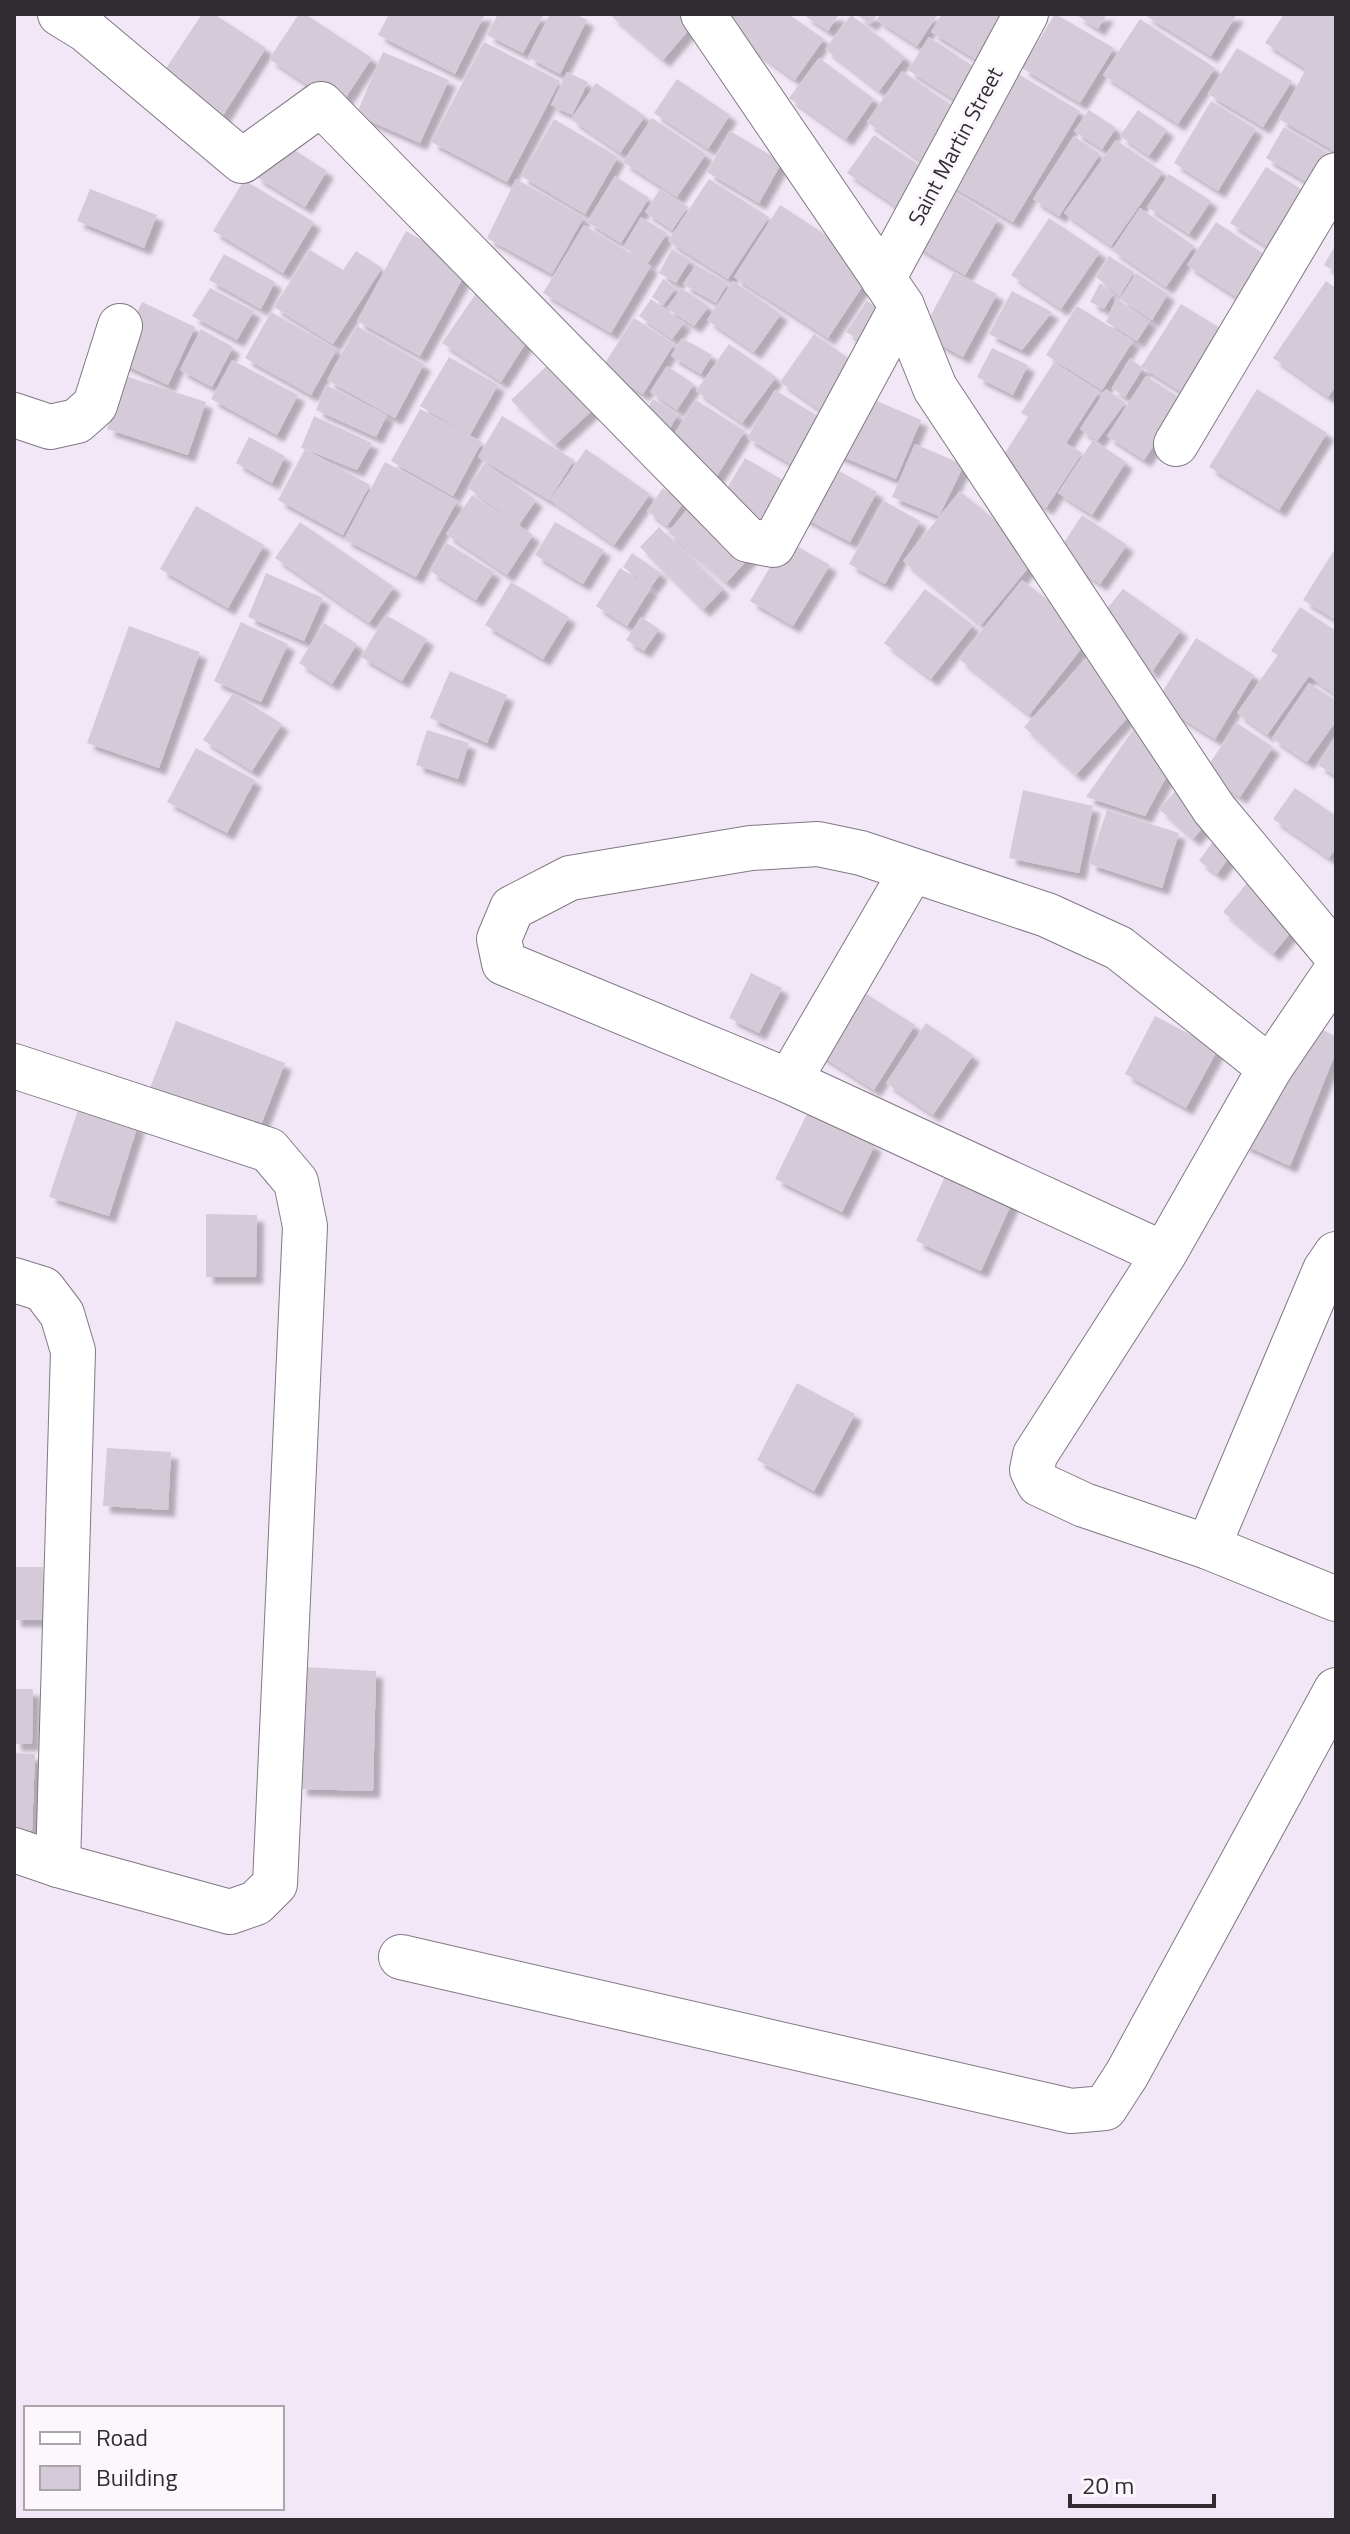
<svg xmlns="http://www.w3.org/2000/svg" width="1350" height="2534" viewBox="0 0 1350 2534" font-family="'Titillium Web',sans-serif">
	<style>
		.building { fill: #d5cad8; filter: url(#shadow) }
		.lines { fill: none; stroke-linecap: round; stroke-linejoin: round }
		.minor-casing { stroke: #827885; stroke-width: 46 }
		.minor { stroke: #fff; stroke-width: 44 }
		.labels { text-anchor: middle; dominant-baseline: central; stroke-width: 6; stroke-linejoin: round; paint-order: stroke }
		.street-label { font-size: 22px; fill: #2f2b31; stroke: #fbf7fd }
	</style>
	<defs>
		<filter id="shadow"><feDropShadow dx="7" dy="7" stdDeviation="2" flood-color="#0004"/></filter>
	</defs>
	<rect width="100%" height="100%" fill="#f2e7f6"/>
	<g class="building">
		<polygon points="202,14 214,14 266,48 220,120 159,79"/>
		<polygon points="299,14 305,14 372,58 340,106 269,59"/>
		<polygon points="389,14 485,14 455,74 378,35"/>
		<polygon points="498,14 544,14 523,53 487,35"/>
		<polygon points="550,14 575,14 587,20 560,74 528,57"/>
		<polygon points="609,14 694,14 699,18 663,60"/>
		<polygon points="726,14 788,14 824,39 795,80 719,25"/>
		<polygon points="802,14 839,14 828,31"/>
		<polygon points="856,14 878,14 870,24"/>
		<polygon points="880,14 938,14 917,46 877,20"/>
		<polygon points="942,14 1022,14 990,68 931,32"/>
		<polygon points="1055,14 1114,48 1080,103 1022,68"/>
		<polygon points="1075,14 1107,14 1098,29"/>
		<polygon points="1143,14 1237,14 1211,56"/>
		<polygon points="1284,14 1336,14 1336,152 1279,119 1306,69 1265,43"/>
		<polygon points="851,15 905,57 879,91 825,49"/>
		<polygon points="1140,19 1215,68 1178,124 1103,75"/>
		<polygon points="929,37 982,72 961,104 908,70"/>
		<polygon points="484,42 560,81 507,182 431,142"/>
		<polygon points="1237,48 1292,81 1263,127 1208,94"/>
		<polygon points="383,52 449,80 420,143 356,115"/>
		<polygon points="819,58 874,99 846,139 789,98"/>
		<polygon points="1010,69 1080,111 1013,222 943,181"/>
		<polygon points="902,71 961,112 924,163 867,122"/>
		<polygon points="567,72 588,82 572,115 551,105"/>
		<polygon points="677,79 730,115 708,149 654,113"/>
		<polygon points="596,83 645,116 620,153 571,119"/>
		<polygon points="1211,101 1256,129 1218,191 1174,163"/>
		<polygon points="1089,110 1116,128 1102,149 1074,131"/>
		<polygon points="1138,110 1167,130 1149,156 1120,136"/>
		<polygon points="652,118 706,154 677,197 623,162"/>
		<polygon points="554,119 618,157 585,214 521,176"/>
		<polygon points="1284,127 1333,156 1315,187 1266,158"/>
		<polygon points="730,131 782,162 759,203 707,172"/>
		<polygon points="874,135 935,176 909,215 847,173"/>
		<polygon points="1074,136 1100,154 1059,216 1033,199"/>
		<polygon points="277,139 327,171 305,207 255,176"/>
		<polygon points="1116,140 1163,172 1111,246 1064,213"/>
		<polygon points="1266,167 1312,196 1276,252 1230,223"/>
		<polygon points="1169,174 1211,201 1189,234 1147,207"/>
		<polygon points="615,176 649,198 621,243 587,222"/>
		<polygon points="516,179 584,217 552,274 487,238"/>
		<polygon points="709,179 769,217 728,279 668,241"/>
		<polygon points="244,180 314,222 283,273 213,231"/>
		<polygon points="946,187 998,219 965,275 911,243"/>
		<polygon points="90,189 157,215 144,248 77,221"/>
		<polygon points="660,189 688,207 672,230 645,212"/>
		<polygon points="780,205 875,267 828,338 734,277"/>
		<polygon points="1140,208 1194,246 1166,287 1112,250"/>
		<polygon points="641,217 667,233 648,263 623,247"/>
		<polygon points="1049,218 1100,252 1061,309 1011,275"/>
		<polygon points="1216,222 1279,264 1250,306 1187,265"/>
		<polygon points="584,225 651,266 611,333 543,293"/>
		<polygon points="406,231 469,267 420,356 357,321"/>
		<polygon points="1336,244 1336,272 1324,265"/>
		<polygon points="672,249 690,260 676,283 659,273"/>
		<polygon points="310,250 343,270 356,251 382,268 333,344 274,307"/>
		<polygon points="224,254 275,282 261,309 209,280"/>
		<polygon points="1109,256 1134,272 1120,296 1096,277"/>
		<polygon points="696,265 728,283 716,303 683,284"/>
		<polygon points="954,272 997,294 963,357 921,334"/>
		<polygon points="1136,273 1168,294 1152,320 1120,299"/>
		<polygon points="663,279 676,288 663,305 652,297"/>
		<polygon points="733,281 781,314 754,352 707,320"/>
		<polygon points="1326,281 1336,288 1336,386 1328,397 1273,358"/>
		<polygon points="1100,283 1113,294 1104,309 1090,302"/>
		<polygon points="210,288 254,311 237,340 192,316"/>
		<polygon points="681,288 709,306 694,326 667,308"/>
		<polygon points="1012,291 1052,312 1022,350 989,334"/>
		<polygon points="477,292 534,330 501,382 442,343"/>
		<polygon points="1116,298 1150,321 1137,341 1106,322"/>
		<polygon points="651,299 684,323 672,339 639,316"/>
		<polygon points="867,301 885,312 864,343 846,332"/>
		<polygon points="142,302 195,327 168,385 115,360"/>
		<polygon points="1181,304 1231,335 1191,398 1143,368 1125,397 1112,388 1130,358 1141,367"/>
		<polygon points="1077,306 1133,341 1102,390 1046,355"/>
		<polygon points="271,312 337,349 311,395 245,358"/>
		<polygon points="634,318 674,344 643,394 601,369"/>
		<polygon points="357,326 424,364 395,418 327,380"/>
		<polygon points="201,329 233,347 212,387 180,370"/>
		<polygon points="814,334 854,362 820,410 780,382"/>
		<polygon points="682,338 712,355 701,374 671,356"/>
		<polygon points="729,344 776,377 742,423 696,391"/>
		<polygon points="992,348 1028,365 1013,395 977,377"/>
		<polygon points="449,357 498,385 470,435 420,406"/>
		<polygon points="555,358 599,404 555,445 511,400"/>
		<polygon points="232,360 298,395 277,435 211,399"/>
		<polygon points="1054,362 1099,392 1066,443 1082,453 1046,508 992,473 1028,417 1021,413"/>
		<polygon points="667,366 694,384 677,410 650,392"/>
		<polygon points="125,376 206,402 188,455 107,429"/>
		<polygon points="1146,376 1183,400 1144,460 1107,436"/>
		<polygon points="326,385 387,415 376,437 316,410"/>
		<polygon points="1106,389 1125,403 1097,441 1080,429"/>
		<polygon points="1257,389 1327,433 1279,510 1209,467"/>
		<polygon points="775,390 829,423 801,470 747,438"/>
		<polygon points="858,393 921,420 896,479 833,453"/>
		<polygon points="653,399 678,414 663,441 637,425"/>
		<polygon points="696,400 745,431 715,479 665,448"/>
		<polygon points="420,409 482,442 453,496 391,461"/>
		<polygon points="314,416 372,443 357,470 305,449 370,485 343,535 278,500 305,449 301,448"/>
		<polygon points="502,416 574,460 549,500 478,457"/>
		<polygon points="249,437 285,456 272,483 236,463"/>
		<polygon points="1093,440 1126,462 1092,515 1058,493"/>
		<polygon points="915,444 964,465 939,516 892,497"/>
		<polygon points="586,449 650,494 614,545 550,500"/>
		<polygon points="745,458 793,486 766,533 717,505"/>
		<polygon points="821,461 877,492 850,542 793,512"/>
		<polygon points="385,462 457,501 416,577 344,539"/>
		<polygon points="485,463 536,500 519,525 468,488"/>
		<polygon points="663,488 683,503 667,526 647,511"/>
		<polygon points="960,491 1038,556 981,625 903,561"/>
		<polygon points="472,495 533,535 507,575 446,534"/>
		<polygon points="884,501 920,521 885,584 849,564"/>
		<polygon points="693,503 751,556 726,583 668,532"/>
		<polygon points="196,506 264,545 228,608 160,569"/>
		<polygon points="1082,515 1127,545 1100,584 1056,555"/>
		<polygon points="300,522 394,587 369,623 275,558"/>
		<polygon points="555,522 604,550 583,584 535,555"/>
		<polygon points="659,527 723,589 703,610 640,547"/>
		<polygon points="786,540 830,565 793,626 750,601"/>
		<polygon points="447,543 494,572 476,600 430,571"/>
		<polygon points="1336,547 1336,620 1303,600"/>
		<polygon points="632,553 661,573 651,587 623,567"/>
		<polygon points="620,568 651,588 627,626 596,606"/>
		<polygon points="266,573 323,598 304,641 248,617"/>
		<polygon points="1022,580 1092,635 1029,715 959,659"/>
		<polygon points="511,582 569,617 543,659 485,625"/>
		<polygon points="925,589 973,625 931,679 884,643"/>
		<polygon points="1123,589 1181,630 1151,673 1105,611"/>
		<polygon points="1300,607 1336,631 1336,695 1309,676 1267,735 1237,713 1278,655 1271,651"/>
		<polygon points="386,615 427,639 402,681 361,657"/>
		<polygon points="641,617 659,629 644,651 626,640"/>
		<polygon points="241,622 288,644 261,702 214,681"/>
		<polygon points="324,623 357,644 332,684 299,663"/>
		<polygon points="129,626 200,652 159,768 87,743"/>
		<polygon points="1196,638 1254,675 1215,739 1156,702"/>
		<polygon points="1086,659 1138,706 1076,775 1024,727"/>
		<polygon points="450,671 507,695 487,743 430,718"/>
		<polygon points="1309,683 1336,701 1336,721 1307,762 1272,738"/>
		<polygon points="233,693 282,724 252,771 203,740"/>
		<polygon points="1142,717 1174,763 1145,816 1086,797"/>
		<polygon points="1237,723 1273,747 1240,797 1203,773"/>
		<polygon points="427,730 469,743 458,779 416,765"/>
		<polygon points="1336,735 1336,776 1318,765"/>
		<polygon points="196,748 255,780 227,833 167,802"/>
		<polygon points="1182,784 1215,814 1193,839 1159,809"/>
		<polygon points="1295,788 1336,816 1336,848 1329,858 1273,819"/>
		<polygon points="1023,790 1093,806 1079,873 1009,858"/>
		<polygon points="1107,810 1179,833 1162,888 1089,864"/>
		<polygon points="1221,830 1239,844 1217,874 1199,861"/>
		<polygon points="1252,877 1302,919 1273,954 1223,912"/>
		<polygon points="751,973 782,988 759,1033 729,1018"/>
		<polygon points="852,985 915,1025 874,1090 811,1049"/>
		<polygon points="1155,1016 1218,1049 1186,1108 1125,1074"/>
		<polygon points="176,1021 285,1063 257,1135 148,1093"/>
		<polygon points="1307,1021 1336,1037 1336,1052 1290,1166 1242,1144"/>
		<polygon points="926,1023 973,1055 933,1115 886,1083"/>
		<polygon points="79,1107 138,1125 109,1216 49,1197"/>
		<polygon points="808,1112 875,1145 842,1212 775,1179"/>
		<polygon points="950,1165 1016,1194 981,1271 916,1241"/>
		<polygon points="206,1214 257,1215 256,1277 206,1277"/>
		<polygon points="797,1383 855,1414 814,1491 757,1460"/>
		<polygon points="107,1448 171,1452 168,1510 103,1506"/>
		<polygon points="14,1567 43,1567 44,1620 14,1620"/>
		<polygon points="304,1667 376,1671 373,1791 300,1789"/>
		<polygon points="14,1689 33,1689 32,1744 14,1744"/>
		<polygon points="14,1753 35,1754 32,1831 14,1830"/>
	</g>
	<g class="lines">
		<defs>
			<g id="minor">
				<polyline points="60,14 86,30 242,161 321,104 748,540 773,545 902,306"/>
				<polyline points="703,14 902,306 935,388 1214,809 1336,955"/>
				<polyline points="883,279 1026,14"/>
				<polyline points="14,415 50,427 77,421 95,405 120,326"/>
				<polyline points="1176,444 1336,175"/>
				<polyline points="14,1066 269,1150 296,1182 305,1226 275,1884 256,1903 230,1912 58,1865"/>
				<polyline points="1270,1068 1336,971"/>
				<polyline points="789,1081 911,872"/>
				<polyline points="1164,1254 789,1081 504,963 499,939 512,908 570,878 751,848 818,844 861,853 1047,915 1119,948 1270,1068 1164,1254 1035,1455 1032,1470 1039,1484 1084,1505 1208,1547 1336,1599"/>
				<polyline points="14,1280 43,1289 62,1314 73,1351 58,1865 14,1850"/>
				<polyline points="1208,1547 1325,1270 1336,1254"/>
				<polyline points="401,1957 1071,2111 1105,2108 1127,2074 1336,1690"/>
			</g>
		</defs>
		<use href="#minor" class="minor-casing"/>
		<use href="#minor" class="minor"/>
	</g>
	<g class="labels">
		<g class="street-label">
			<text transform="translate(955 146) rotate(-62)">Saint Martin Street</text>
		</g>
	</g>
	<rect width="1350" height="2534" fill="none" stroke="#2f2b31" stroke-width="32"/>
	<rect x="24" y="2406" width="260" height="104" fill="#fbf7fd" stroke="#a9a5ab" stroke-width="2"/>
	<rect x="40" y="2432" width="40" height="12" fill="#ffffff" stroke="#a9a5ab" stroke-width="2"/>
	<text x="96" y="2446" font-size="24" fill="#2f2b31">Road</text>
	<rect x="40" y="2466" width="40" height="24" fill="#d5cad8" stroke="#a9a5ab" stroke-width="2"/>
	<text x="96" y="2486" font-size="24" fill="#2f2b31">Building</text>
	<path d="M1070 2494v12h144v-12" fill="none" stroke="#2f2b31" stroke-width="4"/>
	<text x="1082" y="2494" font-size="24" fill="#2f2b31" stroke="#fbf7fd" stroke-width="6" paint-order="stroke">20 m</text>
</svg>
